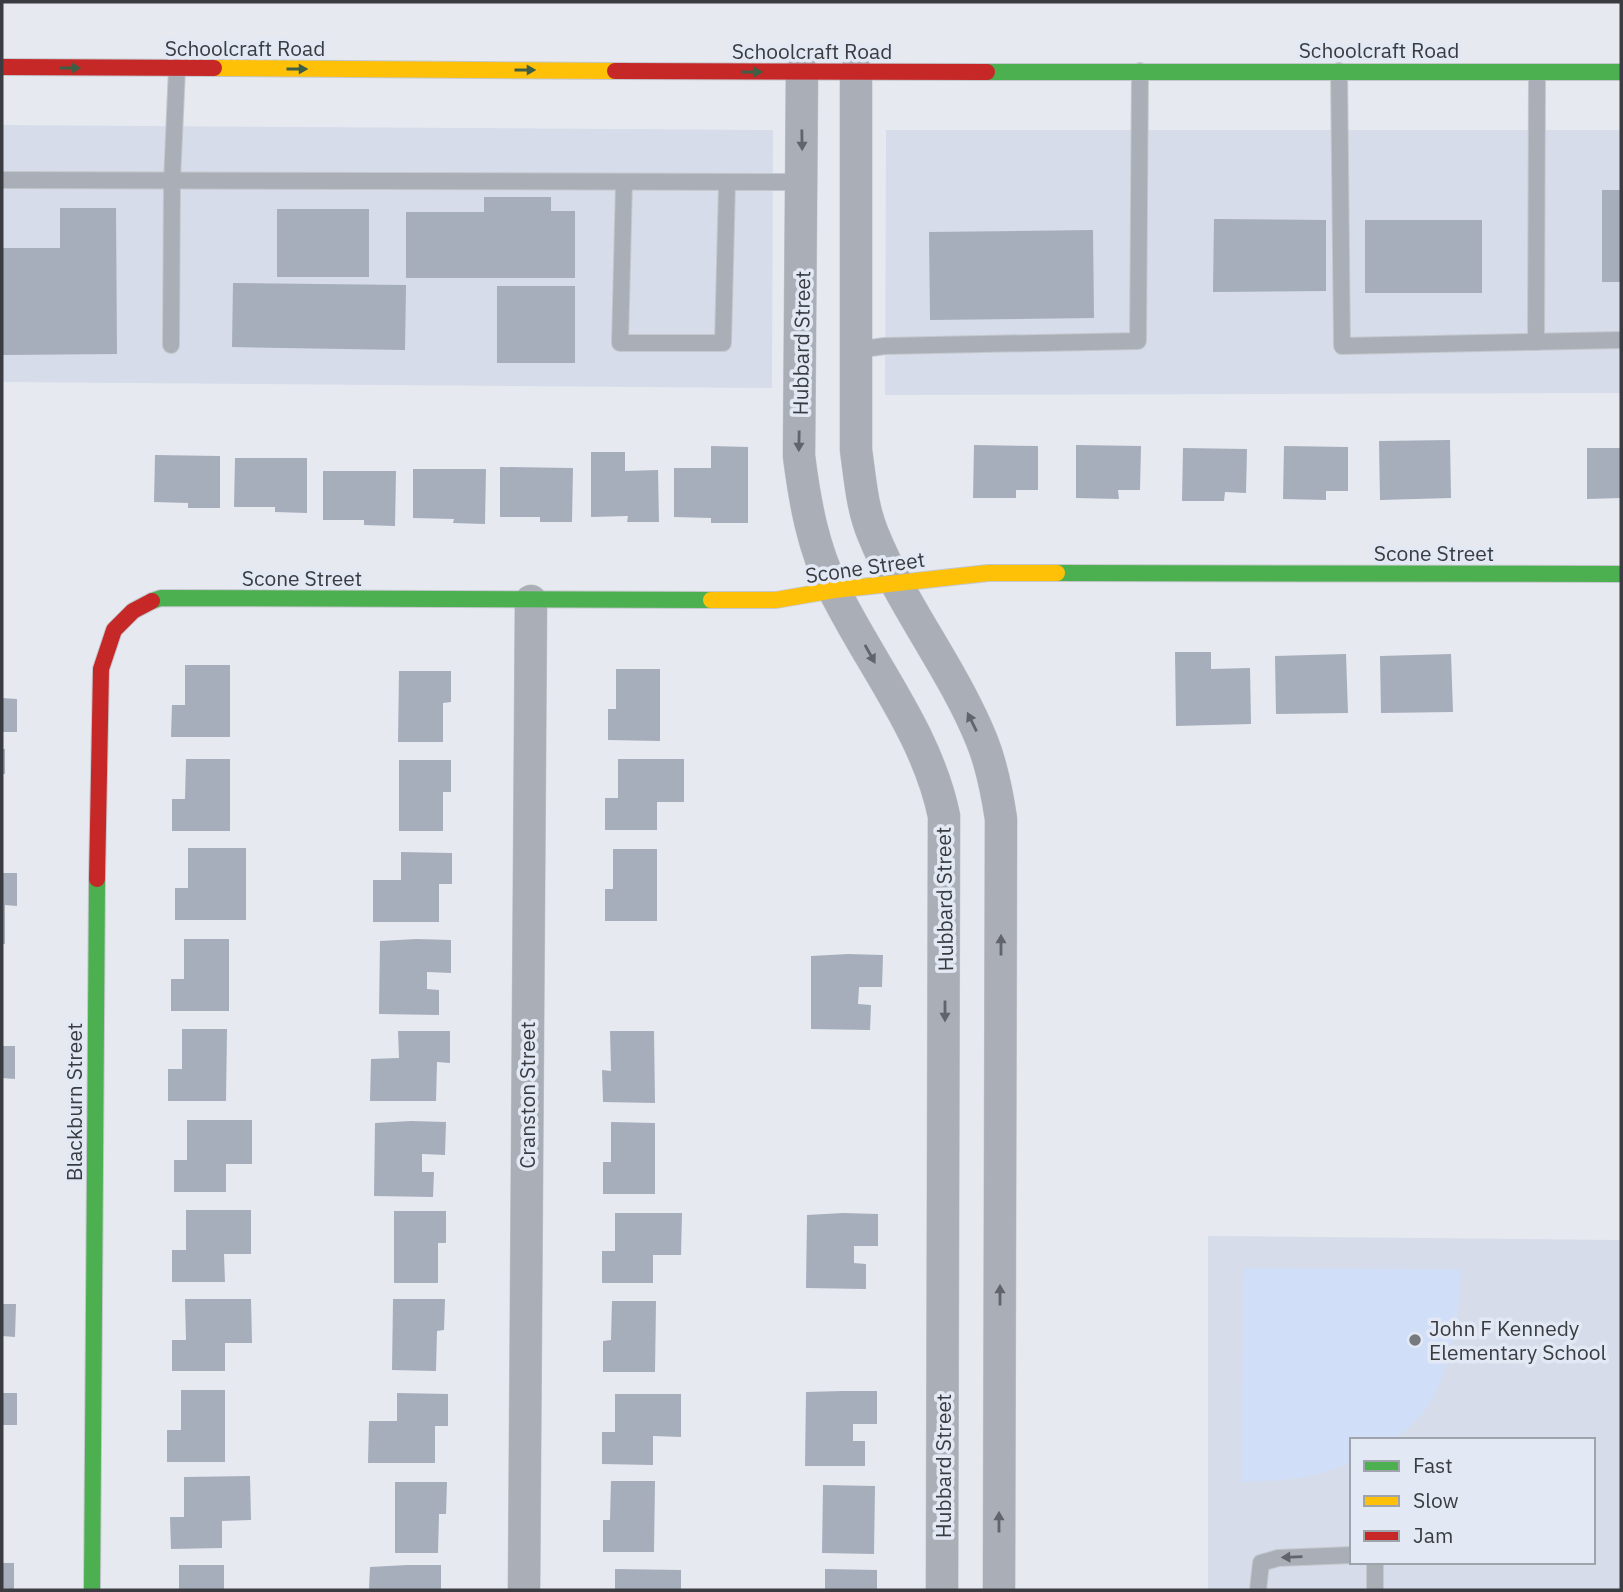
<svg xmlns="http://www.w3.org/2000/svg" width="1623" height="1592" viewBox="0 0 1623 1592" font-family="'IBM Plex Sans',sans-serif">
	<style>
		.built { fill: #d6dce9; fill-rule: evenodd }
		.green { fill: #d1def8 }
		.building { fill: #a6adbb }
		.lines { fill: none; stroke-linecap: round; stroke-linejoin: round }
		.lane-casing { stroke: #c4c7cc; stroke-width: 18 }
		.street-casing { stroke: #c4c7cc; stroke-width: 33 }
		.fast-casing { stroke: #c4c7cc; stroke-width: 18 }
		.slow-casing { stroke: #c4c7cc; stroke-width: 18 }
		.jam-casing { stroke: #c4c7cc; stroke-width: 18 }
		.lane { stroke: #aaaeb7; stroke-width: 16 }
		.street { stroke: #aaaeb7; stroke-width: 32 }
		.fast { stroke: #4caf50; stroke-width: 16 }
		.slow { stroke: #ffc107; stroke-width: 16 }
		.jam { stroke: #c62828; stroke-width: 16 }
		.oneway { fill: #3f5e46 }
		.oneway2 { fill: #61646a }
		.poi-dot { fill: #76797e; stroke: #e2e9f4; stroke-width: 2.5 }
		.labels { text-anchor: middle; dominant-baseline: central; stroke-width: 7; stroke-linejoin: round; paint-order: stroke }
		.street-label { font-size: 21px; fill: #3a3c41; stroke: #e2e9f4 }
		.poi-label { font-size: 21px; fill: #3a3c41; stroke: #e2e9f4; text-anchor: start }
	</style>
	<rect width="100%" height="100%" fill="#e6eaf0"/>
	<g class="built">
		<polygon points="2,125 773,130 772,388 2,382"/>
		<polygon points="886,130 1621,130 1621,393 885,395"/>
		<path d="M1208,1236L1621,1240V1590H1208ZM1352,1440H1593V1562H1352Z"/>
	</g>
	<path class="green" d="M1243,1268L1461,1269C1459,1315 1453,1369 1426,1409C1418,1420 1405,1430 1396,1440H1352V1462C1317,1479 1280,1481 1242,1482Z"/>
	<g class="building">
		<rect x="1602" y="190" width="19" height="92"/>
		<polygon points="484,197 551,197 551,211 575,211 575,278 406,278 406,212 484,212"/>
		<polygon points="60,208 116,208 117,354 3,355 2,248 60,248"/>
		<rect x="277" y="209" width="92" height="68"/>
		<polygon points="1214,219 1326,220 1326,291 1213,292"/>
		<rect x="1365" y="220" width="117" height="73"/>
		<polygon points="1093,230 1094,318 930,320 929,232"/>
		<polygon points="233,283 406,285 405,350 232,347"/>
		<rect x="497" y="286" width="78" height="77"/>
		<polygon points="1450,440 1451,498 1380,500 1379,441"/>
		<polygon points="974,445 1038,446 1038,490 1016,490 1016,498 973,498"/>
		<polygon points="1076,445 1141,446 1140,490 1118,490 1119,499 1076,498"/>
		<polygon points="711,446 748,447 748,523 711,523 711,518 674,517 674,468 711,468"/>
		<polygon points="1284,446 1348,447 1348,491 1326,491 1326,500 1283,499"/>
		<polygon points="1183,448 1247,449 1246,493 1225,492 1224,501 1182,501"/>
		<polygon points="1587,448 1621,448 1621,498 1587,499"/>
		<polygon points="591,452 625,452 625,471 658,470 659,522 627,522 628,516 591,517"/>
		<polygon points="155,455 220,456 220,508 188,508 188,503 154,502"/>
		<polygon points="235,458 307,458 307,513 275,512 275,507 234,507"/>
		<polygon points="500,467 573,468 572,522 540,522 540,517 500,517"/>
		<polygon points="413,469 486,469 485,524 453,523 454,519 413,518"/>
		<polygon points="323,471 396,471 395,526 364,525 364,520 323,520"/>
		<polygon points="1175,652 1211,652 1211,669 1250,668 1251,724 1176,726"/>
		<polygon points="1346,654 1348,713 1276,714 1275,656"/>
		<polygon points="1451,654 1453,712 1381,713 1380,656"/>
		<polygon points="185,665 230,665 230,737 171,737 172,705 185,705"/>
		<polygon points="616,669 660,669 660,741 608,740 608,709 616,709"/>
		<polygon points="399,671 451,671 451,702 443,703 443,742 398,742"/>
		<polygon points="2,698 17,699 17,732 2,732"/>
		<rect x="2" y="749" width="3" height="25"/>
		<polygon points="186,759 230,759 230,831 172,831 172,799 185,799"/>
		<polygon points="618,759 684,759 684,802 657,802 657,830 605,830 605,798 618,798"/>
		<polygon points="399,760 451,760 451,792 443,792 443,831 399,831"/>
		<polygon points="188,848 246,848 246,920 175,920 175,888 188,888"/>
		<polygon points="613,849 657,849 657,921 605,921 605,889 613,889"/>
		<polygon points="401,852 452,853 452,884 439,884 439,922 373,922 373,880 401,880"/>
		<polygon points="2,873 17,873 17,906 5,905 5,944 2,944"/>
		<polygon points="184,939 229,939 229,1011 171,1011 171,979 184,979"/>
		<polygon points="416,939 451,940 451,973 427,972 427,989 439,990 439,1015 379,1014 380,941"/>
		<polygon points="848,954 883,955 882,987 859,987 858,1004 871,1005 870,1030 811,1029 811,956"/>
		<polygon points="182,1029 227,1029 226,1101 168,1101 168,1069 182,1069"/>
		<polygon points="398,1031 450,1031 450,1063 437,1062 436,1101 370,1101 371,1059 399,1058"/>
		<polygon points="610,1031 654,1031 655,1103 603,1102 602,1070 611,1071"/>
		<polygon points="2,1046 15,1046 15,1079 2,1078"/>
		<polygon points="187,1120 252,1120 252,1164 226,1164 226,1192 174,1192 174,1160 187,1160"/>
		<polygon points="411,1121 446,1122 445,1155 422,1154 422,1172 434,1172 433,1197 374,1196 375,1123"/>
		<polygon points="611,1122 655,1123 655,1194 603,1194 603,1162 611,1162"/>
		<polygon points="186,1210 251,1210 251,1254 224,1254 225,1282 172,1282 172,1250 186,1250"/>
		<polygon points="394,1211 446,1211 446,1243 438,1243 438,1283 394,1283"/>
		<polygon points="615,1213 682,1213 681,1255 653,1255 653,1283 602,1283 602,1251 615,1251"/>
		<polygon points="843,1213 878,1214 878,1246 854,1246 854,1263 866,1264 866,1289 806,1288 807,1215"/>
		<polygon points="185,1299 251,1299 252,1343 225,1343 225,1371 172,1371 172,1340 186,1340"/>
		<polygon points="393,1299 445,1299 444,1330 437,1331 436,1371 392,1370"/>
		<polygon points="612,1301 656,1301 655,1372 603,1372 603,1341 611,1340"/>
		<polygon points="2,1304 16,1304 15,1337 2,1336"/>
		<polygon points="181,1390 225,1390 225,1462 167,1462 167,1430 181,1430"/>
		<polygon points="842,1391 877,1391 877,1424 853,1424 853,1441 865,1441 865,1466 805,1466 806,1392"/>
		<rect x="2" y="1393" width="15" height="32"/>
		<polygon points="397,1393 448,1394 448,1426 435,1426 435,1463 368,1463 369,1421 397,1421"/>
		<polygon points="615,1394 681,1394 681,1437 653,1436 653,1465 602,1464 602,1432 615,1432"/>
		<polygon points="250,1476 251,1520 222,1521 222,1548 171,1549 170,1517 184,1517 184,1477"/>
		<polygon points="611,1481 655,1481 654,1552 603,1552 603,1520 610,1520"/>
		<polygon points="395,1482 447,1482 446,1514 439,1514 438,1553 395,1553"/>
		<polygon points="823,1485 875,1486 874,1554 822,1553"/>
		<rect x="2" y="1563" width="12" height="27"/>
		<rect x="179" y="1565" width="45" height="25"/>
		<polygon points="407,1565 441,1565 441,1590 369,1590 370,1567"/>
		<polygon points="615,1569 681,1570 681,1590 615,1590"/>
		<polygon points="825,1569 877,1570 877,1590 825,1590"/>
	</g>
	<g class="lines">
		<defs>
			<g id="lane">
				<polyline points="1339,71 1342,346 1621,340"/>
				<polyline points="2,180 803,182"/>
				<polyline points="624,183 620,343 723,343 727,184"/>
				<polyline points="1536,342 1537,72"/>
				<polyline points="171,345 172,181 177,68"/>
				<polyline points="856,350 885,346 1138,341 1140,71"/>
				<polyline points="1375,1562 1375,1590"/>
				<polyline points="1258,1590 1261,1563 1278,1558 1352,1555"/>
			</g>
			<g id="street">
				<path d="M802,72L799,456C805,503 813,548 834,590C871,665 927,733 944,816L942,1590"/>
				<path d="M856,72V450C860,478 862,508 873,534C902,606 953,669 982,741C992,766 997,792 1001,819L999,1590"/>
				<polyline points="524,1590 531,601"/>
			</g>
			<g id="fast">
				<polyline points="987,72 1621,72"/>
				<polyline points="1057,573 1621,574"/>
				<polyline points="152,601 161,598 711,600"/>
				<polyline points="92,1590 97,879"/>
			</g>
			<g id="slow">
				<polyline points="214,68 615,71"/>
				<polyline points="711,600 776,600 834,590 988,573 1057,573"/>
			</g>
			<g id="jam">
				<polyline points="2,67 214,68"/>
				<polyline points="615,71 987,72"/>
				<polyline points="97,879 101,669 114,630 133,611 152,601"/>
			</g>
		</defs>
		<use href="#lane" class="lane-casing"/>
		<use href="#street" class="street-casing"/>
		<use href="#fast" class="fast-casing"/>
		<use href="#slow" class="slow-casing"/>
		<use href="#jam" class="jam-casing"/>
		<use href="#lane" class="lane"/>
		<use href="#street" class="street"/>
		<use href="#fast" class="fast"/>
		<use href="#slow" class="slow"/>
		<use href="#jam" class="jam"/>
	</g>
	<defs><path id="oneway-solid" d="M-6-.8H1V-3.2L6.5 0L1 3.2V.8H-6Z" transform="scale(1.75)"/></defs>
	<g class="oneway">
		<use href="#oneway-solid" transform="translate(70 68)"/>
		<use href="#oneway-solid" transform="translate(297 69)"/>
		<use href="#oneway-solid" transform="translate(525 70)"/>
		<use href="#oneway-solid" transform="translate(752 72)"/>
	</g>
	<g class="oneway2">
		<use href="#oneway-solid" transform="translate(802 140) rotate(89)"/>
		<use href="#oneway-solid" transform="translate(799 441) rotate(91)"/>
		<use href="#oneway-solid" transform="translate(870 654) rotate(61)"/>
		<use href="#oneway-solid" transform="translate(972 722) rotate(-116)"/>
		<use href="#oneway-solid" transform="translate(1001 945) rotate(-90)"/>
		<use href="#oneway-solid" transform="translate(945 1011) rotate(90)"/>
		<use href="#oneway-solid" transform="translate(1000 1295) rotate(-90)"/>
		<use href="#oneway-solid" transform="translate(999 1522) rotate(-90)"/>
		<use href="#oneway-solid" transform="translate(1292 1557) rotate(178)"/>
	</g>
	<circle class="poi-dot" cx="1415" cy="1340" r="7"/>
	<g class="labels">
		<g class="street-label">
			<text x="245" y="48">Schoolcraft Road</text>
			<text x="1379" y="50">Schoolcraft Road</text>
			<text x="812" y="51">Schoolcraft Road</text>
			<text transform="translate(801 343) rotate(-89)">Hubbard Street</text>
			<text x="1434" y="553">Scone Street</text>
			<text transform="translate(865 567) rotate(-8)">Scone Street</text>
			<text x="302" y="578">Scone Street</text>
			<text transform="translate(944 899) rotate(-91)">Hubbard Street</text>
			<text transform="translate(527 1095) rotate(-90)">Cranston Street</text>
			<text transform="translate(74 1102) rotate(-90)">Blackburn Street</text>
			<text transform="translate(943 1466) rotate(-90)">Hubbard Street</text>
		</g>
		<g class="poi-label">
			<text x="1429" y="1328">John F Kennedy<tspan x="1429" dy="24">Elementary School</tspan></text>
		</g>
	</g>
	<rect width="1623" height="1592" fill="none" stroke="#3a3c41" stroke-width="7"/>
	<rect x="1350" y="1438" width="245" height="126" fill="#e2e9f4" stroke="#9fa4ac" stroke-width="2"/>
	<rect x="1364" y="1461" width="35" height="10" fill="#4caf50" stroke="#9fa4ac" stroke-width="2"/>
	<text x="1413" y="1473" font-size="21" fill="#3a3c41">Fast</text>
	<rect x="1364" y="1496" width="35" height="10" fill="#ffc107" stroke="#9fa4ac" stroke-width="2"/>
	<text x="1413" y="1508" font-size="21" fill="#3a3c41">Slow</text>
	<rect x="1364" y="1531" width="35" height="10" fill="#c62828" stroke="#9fa4ac" stroke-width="2"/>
	<text x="1413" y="1543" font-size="21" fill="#3a3c41">Jam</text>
</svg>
